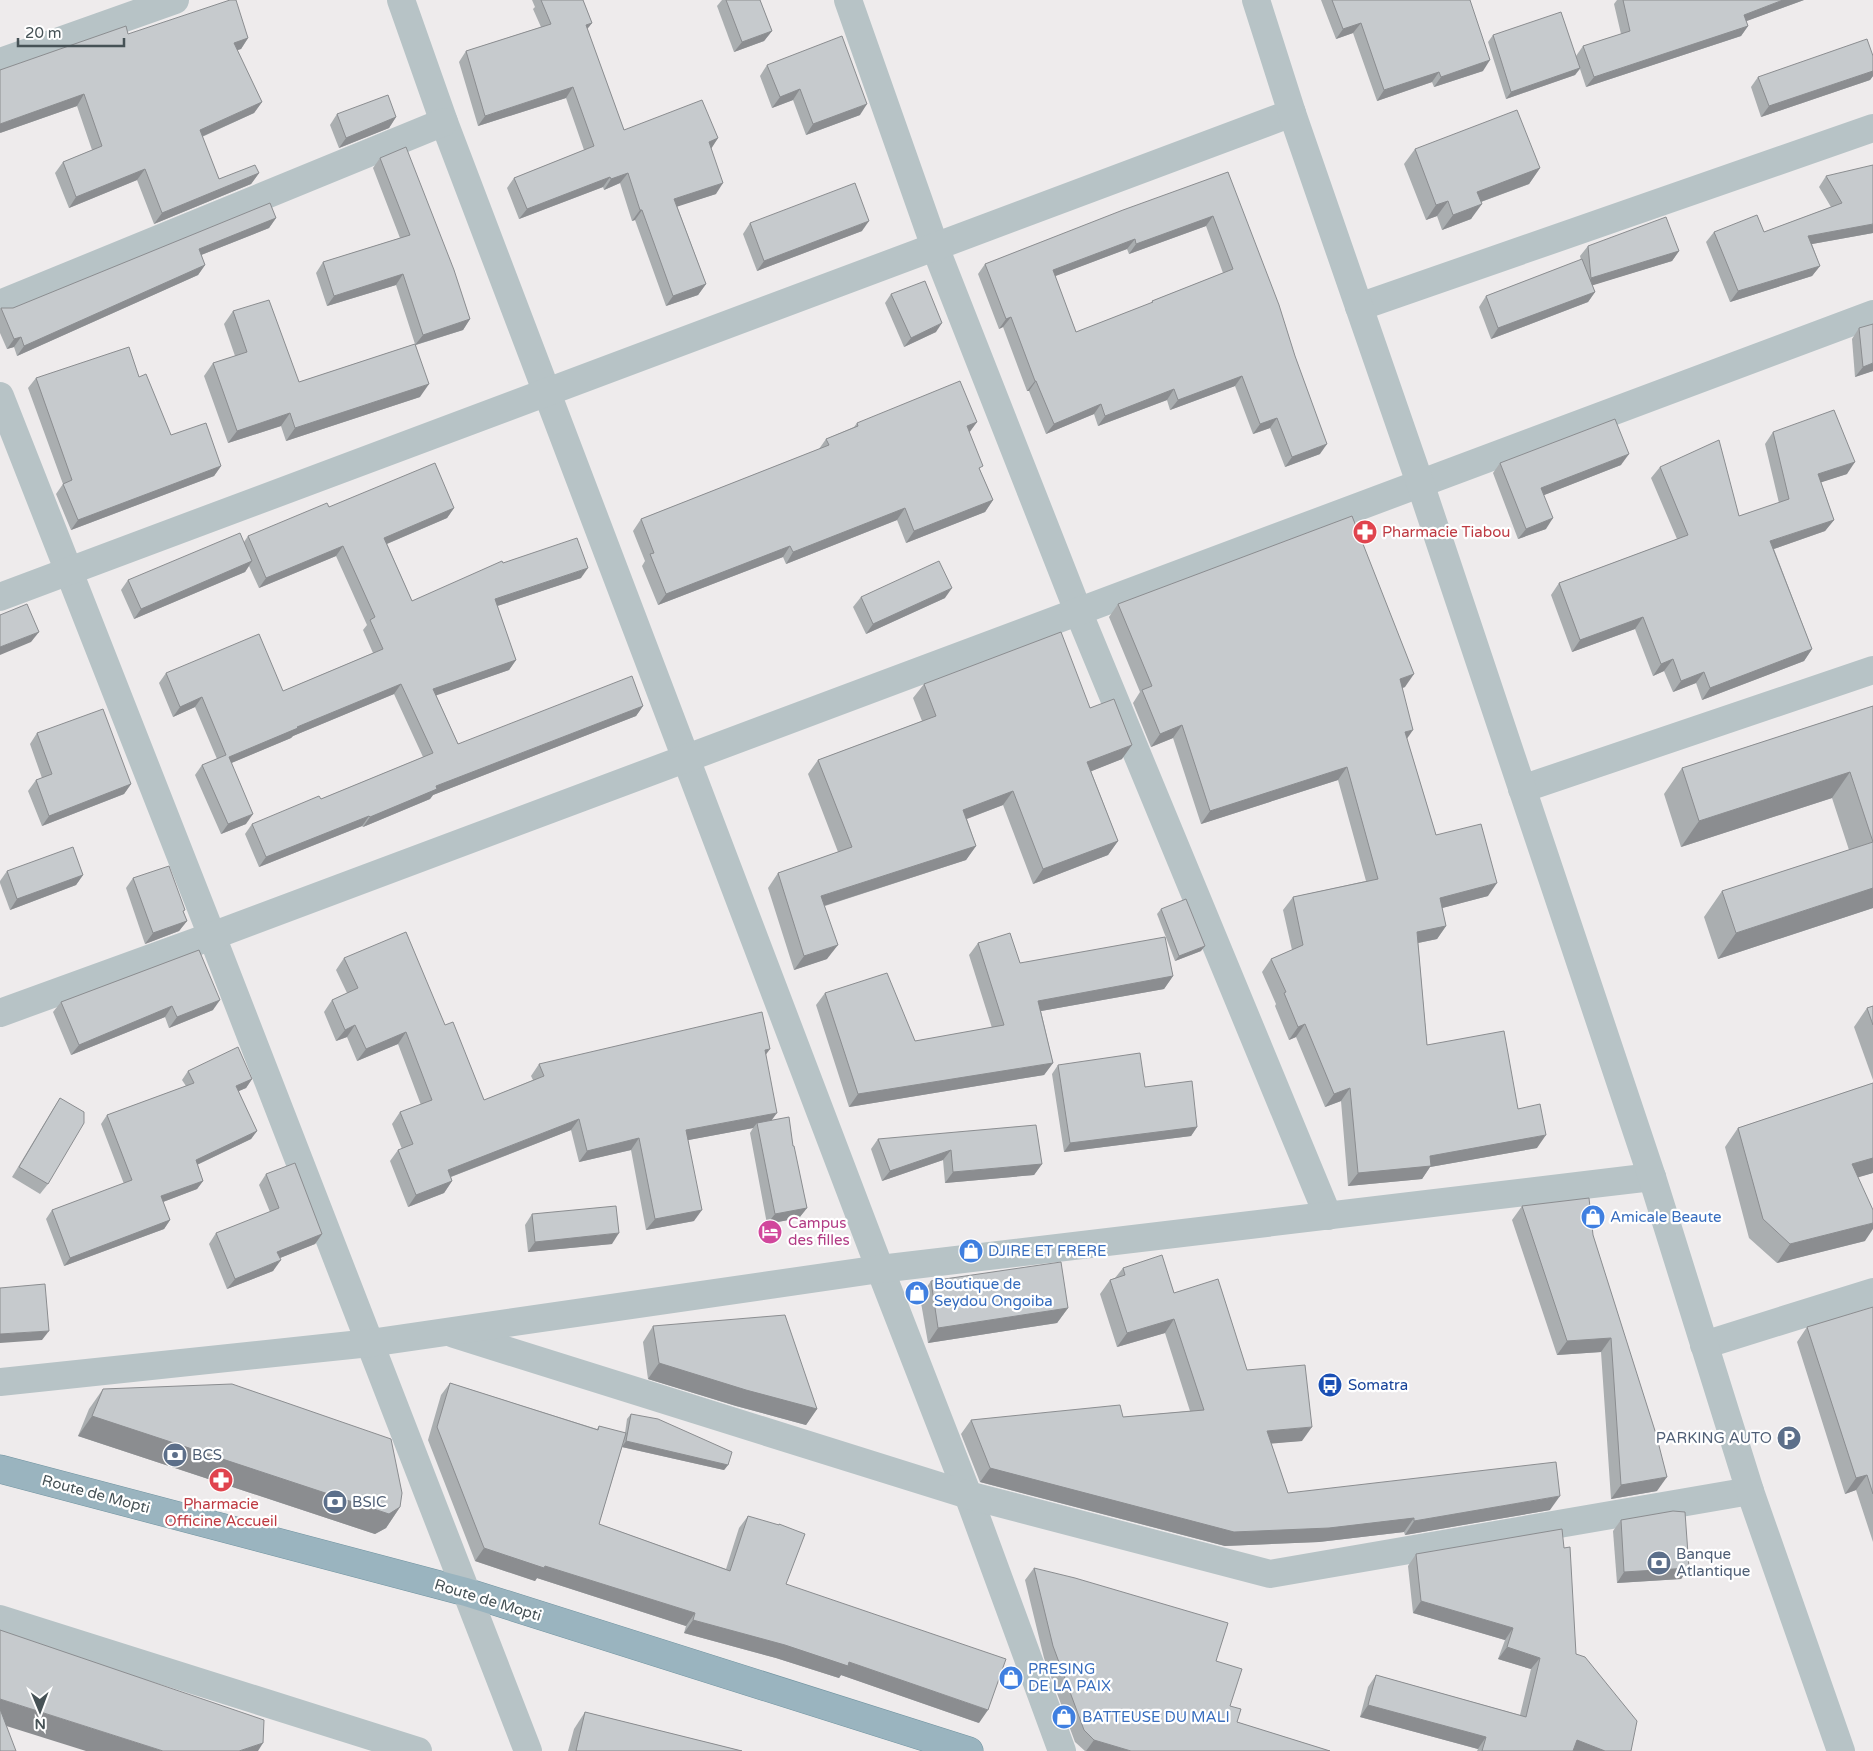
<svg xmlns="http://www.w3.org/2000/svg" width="1873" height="1751" viewBox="0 0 1873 1751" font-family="'Varela Round',sans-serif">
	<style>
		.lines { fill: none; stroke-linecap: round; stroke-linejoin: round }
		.trunk-casing { stroke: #7294a1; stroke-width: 29 }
		.minor { stroke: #b7c3c6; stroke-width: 28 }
		.tertiary { stroke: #b7c3c6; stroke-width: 28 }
		.trunk { stroke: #9ab4bf; stroke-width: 28 }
		.wall { fill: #aaaeb0; fill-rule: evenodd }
		.shaded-wall { fill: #8b8d90 }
		.building { fill: #c6cacd; stroke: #8b8d90; fill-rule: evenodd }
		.labels { text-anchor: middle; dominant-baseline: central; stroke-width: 4.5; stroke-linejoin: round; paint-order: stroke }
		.health-label { font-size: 15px; fill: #be3a42; stroke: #fff; text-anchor: start }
		.shop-label { font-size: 15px; fill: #366cbe; stroke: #fff; text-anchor: start }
		.hotel-label { font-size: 15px; fill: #b23c85; stroke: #fff; text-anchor: start }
		.transit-label { font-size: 15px; fill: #164399; stroke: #fff; text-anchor: start }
		.service-label { font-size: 15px; fill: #4e5e75; stroke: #fff; text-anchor: start }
		.street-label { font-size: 15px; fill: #465256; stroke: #fff }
	</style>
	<rect width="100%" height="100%" fill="#eeebec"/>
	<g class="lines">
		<defs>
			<polyline id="trunk" points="0,1469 466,1592 969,1751"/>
		</defs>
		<use href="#trunk" class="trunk-casing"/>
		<g class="minor">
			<polyline points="401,0 444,122 880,1269 968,1495 1062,1751"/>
			<polyline points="848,0 935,247 1078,611 1328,1216"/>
			<polyline points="0,62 175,0"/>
			<polyline points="0,304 444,122"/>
			<polyline points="1359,307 1873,128"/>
			<polyline points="0,396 212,936 528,1751"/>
			<polyline points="0,597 1292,113"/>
			<polyline points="1522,789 1873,670"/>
			<polyline points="0,1013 212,936 1873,314"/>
			<polyline points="454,1334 968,1495 1270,1574 1750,1491"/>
			<polyline points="1704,1345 1873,1292"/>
			<polyline points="0,1382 370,1343 880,1269 1652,1177"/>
			<polyline points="0,1619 418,1751"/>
		</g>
		<polyline class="tertiary" points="1256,0 1292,113 1420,483 1652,1177 1750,1491 1841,1751"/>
		<use href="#trunk" class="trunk"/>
	</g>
	<g class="wall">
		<polygon points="532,0 583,0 592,23 587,29 624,130 718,138 711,148 716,194 677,206 706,284 698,295 666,306 635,220 632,221 620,183 604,190 603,187 519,219 507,188 514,178 584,150 566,98 478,126 459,62 466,51 541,27 533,9 535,7"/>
		<polygon points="722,0 760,0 772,31 764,41 734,52 717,6"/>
		<polygon points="1321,0 1470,0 1483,71 1434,87 1432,82 1377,101 1353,33 1336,39"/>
		<polygon points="1617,0 1804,0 1746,21 1748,26 1741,36 1586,87 1580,69 1575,75 1506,99 1488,42 1493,35 1576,56 1583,46 1621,34 1614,4"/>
		<polygon points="128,34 248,38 241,49 237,50 262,102 254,113 202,137 219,179 259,173 251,184 154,224 137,180 69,208 55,173 63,162 92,150 77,106 0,133"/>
		<polygon points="1873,56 1873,76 1870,80 1761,117 1751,87 1758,77"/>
		<polygon points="767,65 860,115 806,135 793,100 772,108 760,76"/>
		<polygon points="337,114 396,117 389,128 339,148 330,125"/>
		<polygon points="1415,149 1540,168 1529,184 1481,202 1471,219 1442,230 1437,216 1426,220 1404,164"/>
		<polygon points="380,158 470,319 463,330 416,345 420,397 286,441 281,426 228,443 204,376 213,363 235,356 224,324 233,311 299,382 415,344 396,285 327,306 316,273 323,262 400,238 373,168"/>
		<path d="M1228,172L1320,454L1285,467L1270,428L1253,434L1235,386L1170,410L1167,400L1098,426L1094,414L1046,434L1029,391H1027L1003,327L999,329L978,274L985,264ZM1206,226L1223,273L1152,301L1151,303L1076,332L1055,276L1127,249L1129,254Z"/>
		<polygon points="1826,176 1873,233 1812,244 1820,266 1812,276 1730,302 1706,242 1714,232 1764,232 1831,207 1819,187"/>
		<polygon points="276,218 269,228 201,255 205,265 198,275 17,356 14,347 7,349 0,333 0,309 1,308 13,308"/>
		<polygon points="750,223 862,231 757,271 743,234"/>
		<polygon points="1588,246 1679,251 1672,261 1592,285 1595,292 1588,302 1491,339 1479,307 1486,296 1581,260 1580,256"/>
		<polygon points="891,294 936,332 904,347 885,303"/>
		<polygon points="1859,328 1873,371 1855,377 1852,339"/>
		<polygon points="139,377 171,435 221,466 214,476 71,530 56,494 63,484 28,388 36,378"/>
		<polygon points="977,422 969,432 980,470 993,500 985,512 906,543 897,520 786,564 783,557 658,605 642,566 645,561 633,531 641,519 819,449 826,439 854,427 857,423"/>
		<polygon points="1773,432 1847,474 1821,482 1834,520 1825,531 1774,549 1812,649 1804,661 1702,700 1696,683 1673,692 1664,671 1653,676 1635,629 1572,652 1551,595 1559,583 1677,539 1651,478 1660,467 1739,516 1779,503 1765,444"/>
		<polygon points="1500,463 1621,465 1544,495 1546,529 1518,539 1493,473"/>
		<polygon points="329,507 454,508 447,518 387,544 412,601 503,563 581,578 497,606 516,660 509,670 436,695 458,744 643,706 636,716 433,795 430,799 363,827 362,826 259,867 245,834 252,824 321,799 423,757 394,694 293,736 291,738 231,763 246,824 221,834 195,775 202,765 217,759 195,707 173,717 159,683 166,673 283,691 373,653 363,630 367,625 336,556 259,588 249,566 245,572 134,619 121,590 128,580 244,542 248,536"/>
		<polygon points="861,597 945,598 866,634 853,607"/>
		<polygon points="1118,604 1405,687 1402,688 1407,739 1436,835 1488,896 1442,908 1446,926 1437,939 1418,943 1427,1045 1518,1109 1537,1148 1430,1167 1422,1179 1348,1186 1341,1101 1325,1107 1296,1037 1289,1040 1275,1006 1276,1004 1262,972 1271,959 1292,950 1283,910 1293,897 1366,881 1338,780 1201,824 1173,738 1151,747 1133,703 1140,692 1109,617"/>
		<polygon points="924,684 1090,708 1122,759 1091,771 1118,841 1108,855 1033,884 1003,805 967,819 976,846 966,860 825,906 827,959 794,970 768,888 778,873 838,852 808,774 818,760 922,721 913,698"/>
		<polygon points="1873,706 1873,908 1718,959 1704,917 1722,891 1849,850 1832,798 1681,847 1664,794 1682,768"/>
		<polygon points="37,733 131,784 124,794 42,826 28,791 36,780 42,778 30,744"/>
		<polygon points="7,871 83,875 76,885 10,910 0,883 0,881"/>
		<polygon points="133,878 183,912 187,921 179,931 145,944 126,888"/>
		<polygon points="1161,909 1201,951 1175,961 1157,914"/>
		<polygon points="978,943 1020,963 1173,976 1164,989 1041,1011 1053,1063 1044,1075 849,1107 816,1005 825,993 915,1041 992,1028 969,955"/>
		<polygon points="199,950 213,1010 169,1028 165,1017 71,1055 53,1012 61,1002"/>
		<polygon points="344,958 445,1025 484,1100 533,1080 531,1076 539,1064 766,1055 772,1120 793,1146 807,1208 799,1218 767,1224 750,1133 753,1128 688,1140 694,1221 646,1230 631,1150 579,1162 571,1130 451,1177 452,1181 444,1193 408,1207 390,1161 398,1150 402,1149 392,1124 400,1112 421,1105 398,1044 357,1061 347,1037 336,1041 324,1012 332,1000 347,993 336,970"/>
		<polygon points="1873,1006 1873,1080 1854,1027 1867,1008"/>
		<polygon points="1058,1065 1145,1087 1197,1127 1191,1136 1064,1152 1052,1074"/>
		<polygon points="188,1071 252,1079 246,1088 238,1091 257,1131 251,1139 197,1165 203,1181 197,1189 163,1202 170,1220 164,1229 64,1266 46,1219 52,1210 124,1184 101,1124 107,1115 186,1086 182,1080"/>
		<polygon points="1873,1083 1873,1173 1858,1177 1865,1241 1777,1263 1749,1238 1725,1147 1738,1128"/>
		<polygon points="60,1098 48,1184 40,1194 12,1177 53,1109"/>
		<polygon points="878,1139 1042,1164 1034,1175 945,1183 943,1160 882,1181 871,1149"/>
		<polygon points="266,1174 322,1234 315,1244 280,1258 273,1271 227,1289 209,1244 216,1233 270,1212 259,1185"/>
		<polygon points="1522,1206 1593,1235 1657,1491 1611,1499 1601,1352 1557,1355 1512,1220"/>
		<polygon points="532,1214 612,1244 528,1252 525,1225"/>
		<polygon points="1123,1268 1174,1293 1247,1370 1302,1441 1271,1443 1288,1493 1550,1510 1405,1535 1404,1532 1319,1542 1225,1546 980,1482 961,1434 971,1420 1123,1417 1190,1411 1165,1333 1117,1347 1100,1294 1110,1280 1115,1278"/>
		<polygon points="931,1281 1068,1308 1057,1323 928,1343 920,1297"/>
		<polygon points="1873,1307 1873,1542 1856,1490 1845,1494 1797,1342 1807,1327"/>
		<polygon points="653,1326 817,1409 806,1425 736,1406 648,1379 643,1342"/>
		<polygon points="450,1383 597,1429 599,1426 625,1433 627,1419 631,1414 728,1465 724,1470 622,1447 599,1524 726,1569 739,1528 748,1516 786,1584 979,1723 841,1675 839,1678 776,1658 684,1633 686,1626 537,1578 535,1581 475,1561 428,1440 441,1395"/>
		<polygon points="103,1389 400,1507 386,1528 375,1534 78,1436 89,1409"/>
		<polygon points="1621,1520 1689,1568 1681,1579 1617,1583 1613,1531"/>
		<polygon points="1416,1554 1576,1654 1631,1751 1477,1751 1478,1749 1360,1717 1368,1687 1376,1675 1520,1715 1531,1669 1498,1659 1505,1640 1413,1613 1408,1566"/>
		<polygon points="1034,1568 1216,1661 1230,1706 1237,1722 1330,1751 1085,1751 1075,1742 1044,1658 1025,1580"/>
		<polygon points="585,1712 742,1751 568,1751 574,1729"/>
	</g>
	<g class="shaded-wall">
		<polygon points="1783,0 1804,0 1736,25 1744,15"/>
		<polygon points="592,23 584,33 586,25"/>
		<polygon points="1361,23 1353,33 1336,39 1343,29"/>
		<polygon points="1748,26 1741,36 1586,87 1594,77"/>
		<polygon points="772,31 764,41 734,52 742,42"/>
		<polygon points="248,38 241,49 226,54 234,43"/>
		<polygon points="1490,60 1483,71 1434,87 1441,77"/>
		<polygon points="1580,68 1575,75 1506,99 1511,92"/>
		<polygon points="1873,71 1873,76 1870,80 1761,117 1769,106"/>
		<polygon points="1439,72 1432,82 1377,101 1384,90"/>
		<polygon points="573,87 566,98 478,126 485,116"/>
		<polygon points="800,89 793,100 772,108 780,97"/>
		<polygon points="84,94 77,106 0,133 0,124"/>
		<polygon points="262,102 254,113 192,141 200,130"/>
		<polygon points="867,104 860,115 806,135 813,124"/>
		<polygon points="396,117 389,128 339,148 346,138"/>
		<polygon points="718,138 711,149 709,142"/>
		<polygon points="1540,168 1529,184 1467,207 1477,192"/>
		<polygon points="145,169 137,180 69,208 76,197"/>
		<polygon points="259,173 251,184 154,224 162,213"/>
		<polygon points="628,173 620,183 604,190 611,179"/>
		<polygon points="610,177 603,187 519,219 527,209"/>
		<polygon points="723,183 716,194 667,210 674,199"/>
		<polygon points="1448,201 1437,216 1426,220 1436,205"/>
		<polygon points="1482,204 1471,219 1442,230 1453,215"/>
		<polygon points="640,210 642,210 635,220 632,221"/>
		<polygon points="1213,216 1206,226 1129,254 1136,244"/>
		<polygon points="276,218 269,228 191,259 199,249"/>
		<polygon points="869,221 862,231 757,271 764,261"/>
		<polygon points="1873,224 1873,233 1801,246 1808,236"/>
		<polygon points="1135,239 1127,249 1045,280 1053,270"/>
		<polygon points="1679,251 1672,261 1584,288 1591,278"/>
		<polygon points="205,265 198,275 17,356 24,346"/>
		<polygon points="1820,266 1812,276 1730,302 1738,291"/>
		<polygon points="403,274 396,285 327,306 334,296"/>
		<polygon points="706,284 698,295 666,306 673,296"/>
		<polygon points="1595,292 1588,302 1491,339 1498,328"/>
		<polygon points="1011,317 1003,327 999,329 1006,319"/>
		<polygon points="470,319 463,330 415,345 423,335"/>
		<polygon points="942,323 936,332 904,347 911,338"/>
		<polygon points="21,337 14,347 7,349 14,339"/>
		<polygon points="1873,363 1873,371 1855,377 1863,367"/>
		<polygon points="1242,376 1235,386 1170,410 1178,400"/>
		<polygon points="1035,381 1036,381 1029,391 1027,391"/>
		<polygon points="429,384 420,397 286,441 295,428"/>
		<polygon points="1174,389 1167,400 1098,426 1105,416"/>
		<polygon points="1101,404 1094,414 1046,434 1054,424"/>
		<polygon points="290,413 281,426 228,443 237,431"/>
		<polygon points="1277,418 1270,428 1253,434 1260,424"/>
		<polygon points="977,422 969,433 967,426"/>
		<polygon points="1327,444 1320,454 1285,467 1292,457"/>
		<polygon points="1629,454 1621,465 1534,499 1541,488"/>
		<polygon points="1855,462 1847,474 1810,486 1818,474"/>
		<polygon points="221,466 214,476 71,530 78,520"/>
		<polygon points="993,500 985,512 906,543 914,531"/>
		<polygon points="454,508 447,518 377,548 384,538"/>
		<polygon points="905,508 897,520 786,564 793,552"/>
		<polygon points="1553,518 1546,529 1518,539 1526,529"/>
		<polygon points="1834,520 1825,531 1762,553 1770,541"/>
		<polygon points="343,546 336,556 259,588 266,578"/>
		<polygon points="790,546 783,557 658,605 666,594"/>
		<polygon points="252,561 245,572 134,619 141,609"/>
		<polygon points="588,568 581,578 488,609 495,599"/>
		<polygon points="952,588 945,598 866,634 873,624"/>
		<polygon points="1643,617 1635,629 1572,652 1580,640"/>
		<polygon points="39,632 31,642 0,655 0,647"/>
		<polygon points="1812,649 1804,661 1702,700 1710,688"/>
		<polygon points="1673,659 1664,671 1653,676 1661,664"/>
		<polygon points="516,660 509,670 426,699 433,689"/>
		<polygon points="1704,672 1696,683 1673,692 1681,681"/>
		<polygon points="1414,674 1405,687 1391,692 1400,679"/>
		<polygon points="401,684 394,694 293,736 291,738 222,767 229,757 297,727"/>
		<polygon points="202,697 195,707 173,717 180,707"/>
		<polygon points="643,706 636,716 433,795 430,799 363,827 370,817 436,786"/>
		<polygon points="1182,725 1173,738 1151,747 1160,734"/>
		<polygon points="1413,730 1404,743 1405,732"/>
		<polygon points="1132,745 1122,759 1077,777 1087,762"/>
		<polygon points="1347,767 1338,780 1201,824 1210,811"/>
		<polygon points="1850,772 1832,798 1681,847 1699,821"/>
		<polygon points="131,784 124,794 42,826 49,816"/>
		<polygon points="1013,791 1003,805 953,824 963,810"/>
		<polygon points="253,814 246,824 221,834 228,824"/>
		<polygon points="369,816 362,826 259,867 266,857"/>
		<polygon points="1118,841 1108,855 1033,884 1043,869"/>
		<polygon points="976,846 966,860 811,910 821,896"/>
		<polygon points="83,875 76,885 10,910 17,899"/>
		<polygon points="1497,883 1488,896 1431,911 1440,898"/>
		<polygon points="1873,888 1873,908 1718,959 1736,933"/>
		<polygon points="187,921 179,931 145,944 153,933"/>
		<polygon points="1446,926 1437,939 1408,945 1417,932"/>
		<polygon points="838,945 827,959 794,970 804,956"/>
		<polygon points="1205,946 1201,951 1175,961 1179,956"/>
		<polygon points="1173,976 1164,989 1030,1013 1038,1001"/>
		<polygon points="220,1000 213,1010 169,1028 177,1017"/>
		<polygon points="172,1006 165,1017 71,1055 79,1045"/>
		<polygon points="1305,1024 1296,1037 1289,1040 1298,1027"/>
		<polygon points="355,1025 347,1037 336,1041 345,1030"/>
		<polygon points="406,1032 398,1044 357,1061 366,1049"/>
		<polygon points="770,1049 762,1060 765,1050"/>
		<polygon points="1053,1063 1044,1075 849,1107 858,1094"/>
		<polygon points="252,1079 246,1088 230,1095 236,1086"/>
		<polygon points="1350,1088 1341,1101 1325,1107 1334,1094"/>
		<polygon points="777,1113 768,1125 757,1123 753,1128 678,1142 686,1130"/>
		<polygon points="579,1119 571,1130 440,1181 448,1170"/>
		<polygon points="1197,1127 1191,1136 1064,1152 1070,1143"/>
		<polygon points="257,1131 251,1139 190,1168 196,1160"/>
		<polygon points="1546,1135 1537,1148 1430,1167 1422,1179 1348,1186 1358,1173 1430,1156"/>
		<polygon points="639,1138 631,1150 579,1162 587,1151"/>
		<polygon points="951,1150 943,1160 882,1181 890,1171"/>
		<polygon points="1873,1158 1873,1173 1839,1183 1852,1164"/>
		<polygon points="1042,1164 1034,1175 945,1183 953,1172"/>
		<polygon points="203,1181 197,1189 155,1205 161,1196"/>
		<polygon points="452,1181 444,1193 408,1207 416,1195"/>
		<polygon points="807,1208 799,1218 767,1224 775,1214"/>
		<polygon points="702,1210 694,1221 646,1230 655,1219"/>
		<polygon points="170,1220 164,1229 64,1266 70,1258"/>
		<polygon points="1873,1223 1873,1229 1865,1241 1777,1263 1790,1244"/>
		<polygon points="619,1233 612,1244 528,1252 535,1242"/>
		<polygon points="322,1234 315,1244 270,1262 277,1252"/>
		<polygon points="281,1260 273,1271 227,1289 235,1279"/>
		<polygon points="1068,1308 1057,1323 928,1343 938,1328"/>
		<polygon points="1174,1319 1165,1333 1117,1347 1127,1333"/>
		<polygon points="49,1331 42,1340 0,1343 0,1334"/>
		<polygon points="1611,1338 1601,1352 1557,1355 1567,1341"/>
		<polygon points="659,1363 817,1409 806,1425 736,1406 648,1379"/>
		<polygon points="92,1416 400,1507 386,1528 375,1534 78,1436"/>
		<polygon points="1312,1427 1302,1441 1257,1445 1267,1431"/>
		<polygon points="626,1441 728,1465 724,1470 622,1447"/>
		<polygon points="990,1468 1414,1518 1404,1532 1319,1542 1225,1546 980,1482"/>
		<polygon points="1867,1475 1856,1490 1845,1494 1856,1478"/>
		<polygon points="1667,1477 1657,1491 1611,1499 1621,1485"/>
		<polygon points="1560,1496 1550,1510 1405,1535 1414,1521"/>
		<polygon points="484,1548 545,1566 695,1613 686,1626 537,1578 535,1581 475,1561"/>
		<polygon points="1689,1568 1681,1579 1617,1583 1624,1572"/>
		<polygon points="1421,1601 1513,1628 1505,1640 1413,1613"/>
		<polygon points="693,1620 849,1662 988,1710 979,1723 841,1675 839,1678 776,1658 684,1633"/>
		<polygon points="1507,1647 1540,1658 1531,1669 1498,1659"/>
		<polygon points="0,1699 163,1751 86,1751 0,1724"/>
		<polygon points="1368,1705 1486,1737 1478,1749 1360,1717"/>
		<polygon points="1094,1740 1131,1751 1086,1751"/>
		<polygon points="1577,1740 1605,1751 1569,1751"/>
		<polygon points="263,1743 258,1751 239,1751"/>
	</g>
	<g class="building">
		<polygon points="230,0 236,0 248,38 234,43 262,102 200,130 219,179 255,165 259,173 162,213 145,169 76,197 63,162 102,146 84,94 0,124 0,70 126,26 128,34"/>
		<polygon points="541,0 583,0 592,23 586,25 624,130 702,100 718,138 709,142 723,183 674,199 706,284 673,296 642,210 640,210 628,173 611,179 610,177 527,209 514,178 594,146 573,87 485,116 466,51 551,24"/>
		<polygon points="726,0 760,0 772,31 742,42"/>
		<polygon points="1332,0 1470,0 1490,60 1441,77 1439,72 1384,90 1361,23 1343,29"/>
		<polygon points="1623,0 1783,0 1744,15 1748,26 1594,77 1583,46 1630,31"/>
		<polygon points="1561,12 1580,68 1511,92 1493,35"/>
		<polygon points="842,36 867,104 813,124 800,89 780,97 767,65"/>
		<polygon points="1867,39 1873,56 1873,71 1769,106 1758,77"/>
		<polygon points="388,95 396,117 346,138 337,114"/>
		<polygon points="1517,110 1540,168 1477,192 1482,204 1453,215 1448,201 1436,205 1415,149"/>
		<polygon points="406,147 454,270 470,319 423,335 403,274 334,296 323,262 410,235 380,158"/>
		<polygon points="1873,165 1873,224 1808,236 1820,266 1738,291 1714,232 1757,215 1764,232 1842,203 1826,176"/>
		<path d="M1228,172L1279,305L1295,356L1327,444L1292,457L1277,418L1260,424L1242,376L1178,400L1174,389L1105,416L1101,404L1054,424L1036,381H1035L1011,317L1006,319L985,264L1123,210ZM1213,216L1233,269L1152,301L1153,302L1076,332L1053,270L1135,239L1136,244Z"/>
		<polygon points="855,183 869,221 764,261 750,223"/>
		<polygon points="270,203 276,218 199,249 205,265 24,346 21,337 14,339 1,308 13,308"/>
		<polygon points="1666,217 1679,251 1591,278 1588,246"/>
		<polygon points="1582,259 1595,292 1498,328 1486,296"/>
		<polygon points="925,281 942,323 911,338 891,294"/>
		<polygon points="269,300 299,382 415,344 429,384 295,428 290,413 237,431 213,363 247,352 233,311"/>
		<polygon points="1873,324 1873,363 1863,367 1859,328"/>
		<polygon points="129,347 139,377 146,374 171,435 206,423 221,466 78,520 63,484 72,480 36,378"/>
		<polygon points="960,381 977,422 967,426 983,466 979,468 993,500 914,531 905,508 793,552 790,546 666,594 650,554 654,553 641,519 829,445 826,439 858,426 857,423"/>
		<polygon points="1834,410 1855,462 1818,474 1834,520 1770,541 1812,649 1710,688 1704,672 1681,681 1673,659 1661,664 1643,617 1580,640 1559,583 1688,535 1660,467 1719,440 1739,516 1789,499 1773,432"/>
		<polygon points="1615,419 1629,454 1541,488 1553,518 1526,529 1500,463"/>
		<polygon points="435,463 454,508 384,538 412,601 502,561 503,563 577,538 588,568 495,599 516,660 433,689 458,744 632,676 643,706 436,786 437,789 370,817 369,816 266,857 252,824 319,796 321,799 433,753 401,684 297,727 298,728 229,757 253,814 228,824 202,765 226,755 202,697 180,707 166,673 259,634 283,691 383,649 370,620 375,617 343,546 266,578 248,536 327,503 329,507"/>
		<polygon points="1352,516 1414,674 1400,679 1413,730 1405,732 1436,835 1481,824 1497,883 1440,898 1446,926 1417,932 1427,1045 1504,1031 1518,1109 1540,1104 1546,1135 1430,1156 1431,1166 1358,1173 1350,1088 1334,1094 1305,1024 1298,1027 1284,993 1286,992 1271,959 1303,945 1293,897 1378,879 1347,767 1210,811 1182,725 1160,734 1142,690 1152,686 1118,604"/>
		<polygon points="240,533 252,561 141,609 128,580"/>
		<polygon points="939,561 952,588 873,624 861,597"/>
		<polygon points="27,604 39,632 0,647 0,615"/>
		<polygon points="1061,632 1090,708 1114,699 1132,745 1087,762 1118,841 1043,869 1013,791 963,810 976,846 821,896 838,945 804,956 778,873 852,847 818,760 936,716 924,684"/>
		<polygon points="1873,706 1873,888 1736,933 1722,891 1873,842 1850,772 1699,821 1682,768"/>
		<polygon points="103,709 131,784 49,816 36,780 52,774 37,733"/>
		<polygon points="73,847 83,875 17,899 7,871"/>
		<polygon points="169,866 185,910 183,911 187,921 153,933 133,878"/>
		<polygon points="1186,899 1205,946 1179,956 1161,909"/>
		<polygon points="406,932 445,1025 453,1022 484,1100 544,1076 539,1064 762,1012 770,1049 765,1050 777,1113 686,1130 702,1210 655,1219 639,1138 587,1151 579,1119 448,1170 452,1181 416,1195 398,1150 413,1144 400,1112 432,1100 406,1032 366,1049 355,1025 345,1030 332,1000 358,988 344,958"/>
		<polygon points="1010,933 1020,963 1165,937 1173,976 1038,1001 1053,1063 858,1094 825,993 887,973 915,1041 1004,1025 978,943"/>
		<polygon points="199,950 220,1000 177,1017 172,1006 79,1045 61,1002"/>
		<polygon points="1873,1006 1873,1025 1867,1008"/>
		<polygon points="238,1047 252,1079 236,1086 257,1131 196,1160 203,1181 161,1196 170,1220 70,1258 52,1210 132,1180 107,1115 194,1083 188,1071"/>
		<polygon points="1140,1053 1145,1087 1192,1081 1197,1127 1070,1143 1058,1065"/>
		<polygon points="1873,1083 1873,1158 1852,1164 1873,1210 1873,1223 1790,1244 1763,1219 1738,1128"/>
		<polygon points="60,1098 84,1112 84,1123 48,1184 19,1167"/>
		<polygon points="789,1117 793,1146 794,1146 807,1208 775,1214 757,1123"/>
		<polygon points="1036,1125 1042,1164 953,1172 951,1150 890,1171 878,1139"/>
		<polygon points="295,1163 322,1234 277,1252 281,1260 235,1279 216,1233 279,1208 266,1174"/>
		<polygon points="1589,1198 1593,1235 1656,1434 1667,1477 1621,1485 1611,1338 1567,1341 1522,1206"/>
		<polygon points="616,1206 619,1233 535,1242 532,1214"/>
		<polygon points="1162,1255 1174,1293 1218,1279 1247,1370 1305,1365 1312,1427 1267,1431 1288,1493 1556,1462 1560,1496 1414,1521 1414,1518 1329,1528 1234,1532 990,1468 971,1420 1120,1405 1123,1417 1204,1410 1174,1319 1127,1333 1110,1280 1125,1275 1123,1268"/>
		<polygon points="1061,1262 1068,1308 938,1328 931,1281"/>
		<polygon points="45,1284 49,1331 0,1334 0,1288"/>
		<polygon points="1873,1307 1873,1494 1867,1475 1856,1478 1807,1327"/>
		<polygon points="785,1315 817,1409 746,1390 659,1363 653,1326"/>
		<polygon points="450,1383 598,1430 599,1426 626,1433 599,1524 730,1571 748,1516 779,1525 779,1524 805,1534 786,1584 1006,1659 988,1710 849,1662 848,1666 785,1645 693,1620 695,1613 545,1566 544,1568 484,1548 437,1427"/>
		<polygon points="232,1384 391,1439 402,1493 400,1507 389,1514 92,1416 103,1389"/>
		<polygon points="631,1414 658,1419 732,1452 728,1465 626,1441"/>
		<polygon points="1673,1511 1685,1512 1689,1568 1624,1572 1621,1520"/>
		<polygon points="1562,1529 1564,1548 1570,1547 1576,1654 1585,1657 1637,1721 1631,1751 1605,1751 1577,1740 1573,1751 1482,1751 1486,1737 1368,1705 1376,1675 1526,1717 1540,1658 1507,1647 1513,1628 1421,1601 1416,1554"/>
		<polygon points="1034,1568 1075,1578 1228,1623 1216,1661 1242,1669 1230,1706 1241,1709 1237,1722 1330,1751 1131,1751 1094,1740 1084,1730 1053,1646"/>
		<polygon points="0,1630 264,1720 263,1743 239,1751 163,1751 0,1699"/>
		<polygon points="0,1709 16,1751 0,1751"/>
		<polygon points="585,1712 742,1751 576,1751"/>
	</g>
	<defs>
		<symbol id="pharmacy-disc" viewBox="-11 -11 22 22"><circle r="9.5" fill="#e0444e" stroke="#fff"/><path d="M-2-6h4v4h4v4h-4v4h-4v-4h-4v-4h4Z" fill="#fff"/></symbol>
		<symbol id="shop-disc" viewBox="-11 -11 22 22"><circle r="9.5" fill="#3f7fe0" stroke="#fff"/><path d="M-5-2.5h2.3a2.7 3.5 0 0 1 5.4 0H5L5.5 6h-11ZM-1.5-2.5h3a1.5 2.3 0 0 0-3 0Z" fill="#fff"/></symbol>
		<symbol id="hotel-disc" viewBox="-11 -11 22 22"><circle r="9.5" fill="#d1479c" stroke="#fff"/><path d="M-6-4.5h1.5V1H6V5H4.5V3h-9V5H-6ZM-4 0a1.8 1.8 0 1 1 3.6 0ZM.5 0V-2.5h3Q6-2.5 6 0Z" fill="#fff"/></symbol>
		<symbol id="bus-disc" viewBox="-11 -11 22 22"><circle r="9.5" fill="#1a4fb4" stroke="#fff"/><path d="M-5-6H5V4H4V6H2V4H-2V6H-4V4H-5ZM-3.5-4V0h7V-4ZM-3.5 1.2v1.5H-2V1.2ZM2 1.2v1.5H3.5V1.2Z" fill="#fff"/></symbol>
		<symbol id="parking-disc" viewBox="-11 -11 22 22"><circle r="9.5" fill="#5c6f8a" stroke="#fff"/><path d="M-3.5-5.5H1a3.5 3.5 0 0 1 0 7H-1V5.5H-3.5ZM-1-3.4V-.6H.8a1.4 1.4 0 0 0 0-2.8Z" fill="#fff"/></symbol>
		<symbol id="bank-disc" viewBox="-11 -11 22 22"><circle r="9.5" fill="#5c6f8a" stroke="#fff"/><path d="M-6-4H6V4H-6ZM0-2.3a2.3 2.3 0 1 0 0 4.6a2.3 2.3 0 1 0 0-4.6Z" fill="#fff"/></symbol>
	</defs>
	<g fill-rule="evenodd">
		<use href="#pharmacy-disc" x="1351" y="518" width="28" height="28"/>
		<use href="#shop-disc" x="1579" y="1203" width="28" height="28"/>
		<use href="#hotel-disc" x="756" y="1218" width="28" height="28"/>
		<use href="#shop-disc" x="957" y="1237" width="28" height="28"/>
		<use href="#shop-disc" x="903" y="1279" width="28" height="28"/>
		<use href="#bus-disc" x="1316" y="1371" width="28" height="28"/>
		<use href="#parking-disc" x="1775" y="1424" width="28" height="28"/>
		<use href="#bank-disc" x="161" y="1441" width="28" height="28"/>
		<use href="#pharmacy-disc" x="207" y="1466" width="28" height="28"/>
		<use href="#bank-disc" x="321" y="1488" width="28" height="28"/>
		<use href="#bank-disc" x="1645" y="1549" width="28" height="28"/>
		<use href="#shop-disc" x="997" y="1664" width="28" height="28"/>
		<use href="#shop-disc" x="1050" y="1703" width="28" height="28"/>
	</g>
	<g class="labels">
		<g class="health-label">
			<text x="1382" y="532">Pharmacie Tiabou</text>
			<text x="221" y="1504" text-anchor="middle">Pharmacie<tspan x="221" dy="17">Officine Accueil</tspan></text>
		</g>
		<g class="shop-label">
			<text x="1610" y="1217">Amicale Beaute</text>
			<text x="988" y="1251">DJIRE ET FRERE</text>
			<text x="934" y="1284">Boutique de<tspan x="934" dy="17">Seydou Ongoiba</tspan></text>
			<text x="1028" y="1669">PRESING<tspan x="1028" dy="17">DE LA PAIX</tspan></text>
			<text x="1082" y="1717">BATTEUSE DU MALI</text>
		</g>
		<g class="hotel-label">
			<text x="788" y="1223">Campus<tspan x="788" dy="17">des filles</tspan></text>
		</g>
		<g class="transit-label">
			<text x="1348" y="1385">Somatra</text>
		</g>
		<g class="service-label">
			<text x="1772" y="1438" text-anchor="end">PARKING AUTO</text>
			<text x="192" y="1455">BCS</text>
			<text x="352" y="1502">BSIC</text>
			<text x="1676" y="1554">Banque<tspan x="1676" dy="17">Atlantique</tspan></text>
		</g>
		<g class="street-label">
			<text transform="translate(96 1494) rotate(15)">Route de Mopti</text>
			<text transform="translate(488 1600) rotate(17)">Route de Mopti</text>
		</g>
	</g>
	<g transform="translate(40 1711) rotate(179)" stroke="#ffffff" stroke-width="4" paint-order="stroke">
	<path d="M0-4L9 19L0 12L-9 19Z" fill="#465256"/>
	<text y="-8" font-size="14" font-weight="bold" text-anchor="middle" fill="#465256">N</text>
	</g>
	<path d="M18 38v8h106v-8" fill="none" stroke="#465256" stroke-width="2.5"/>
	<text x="25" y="38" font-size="15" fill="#465256" stroke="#ffffff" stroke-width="4" paint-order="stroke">20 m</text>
</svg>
